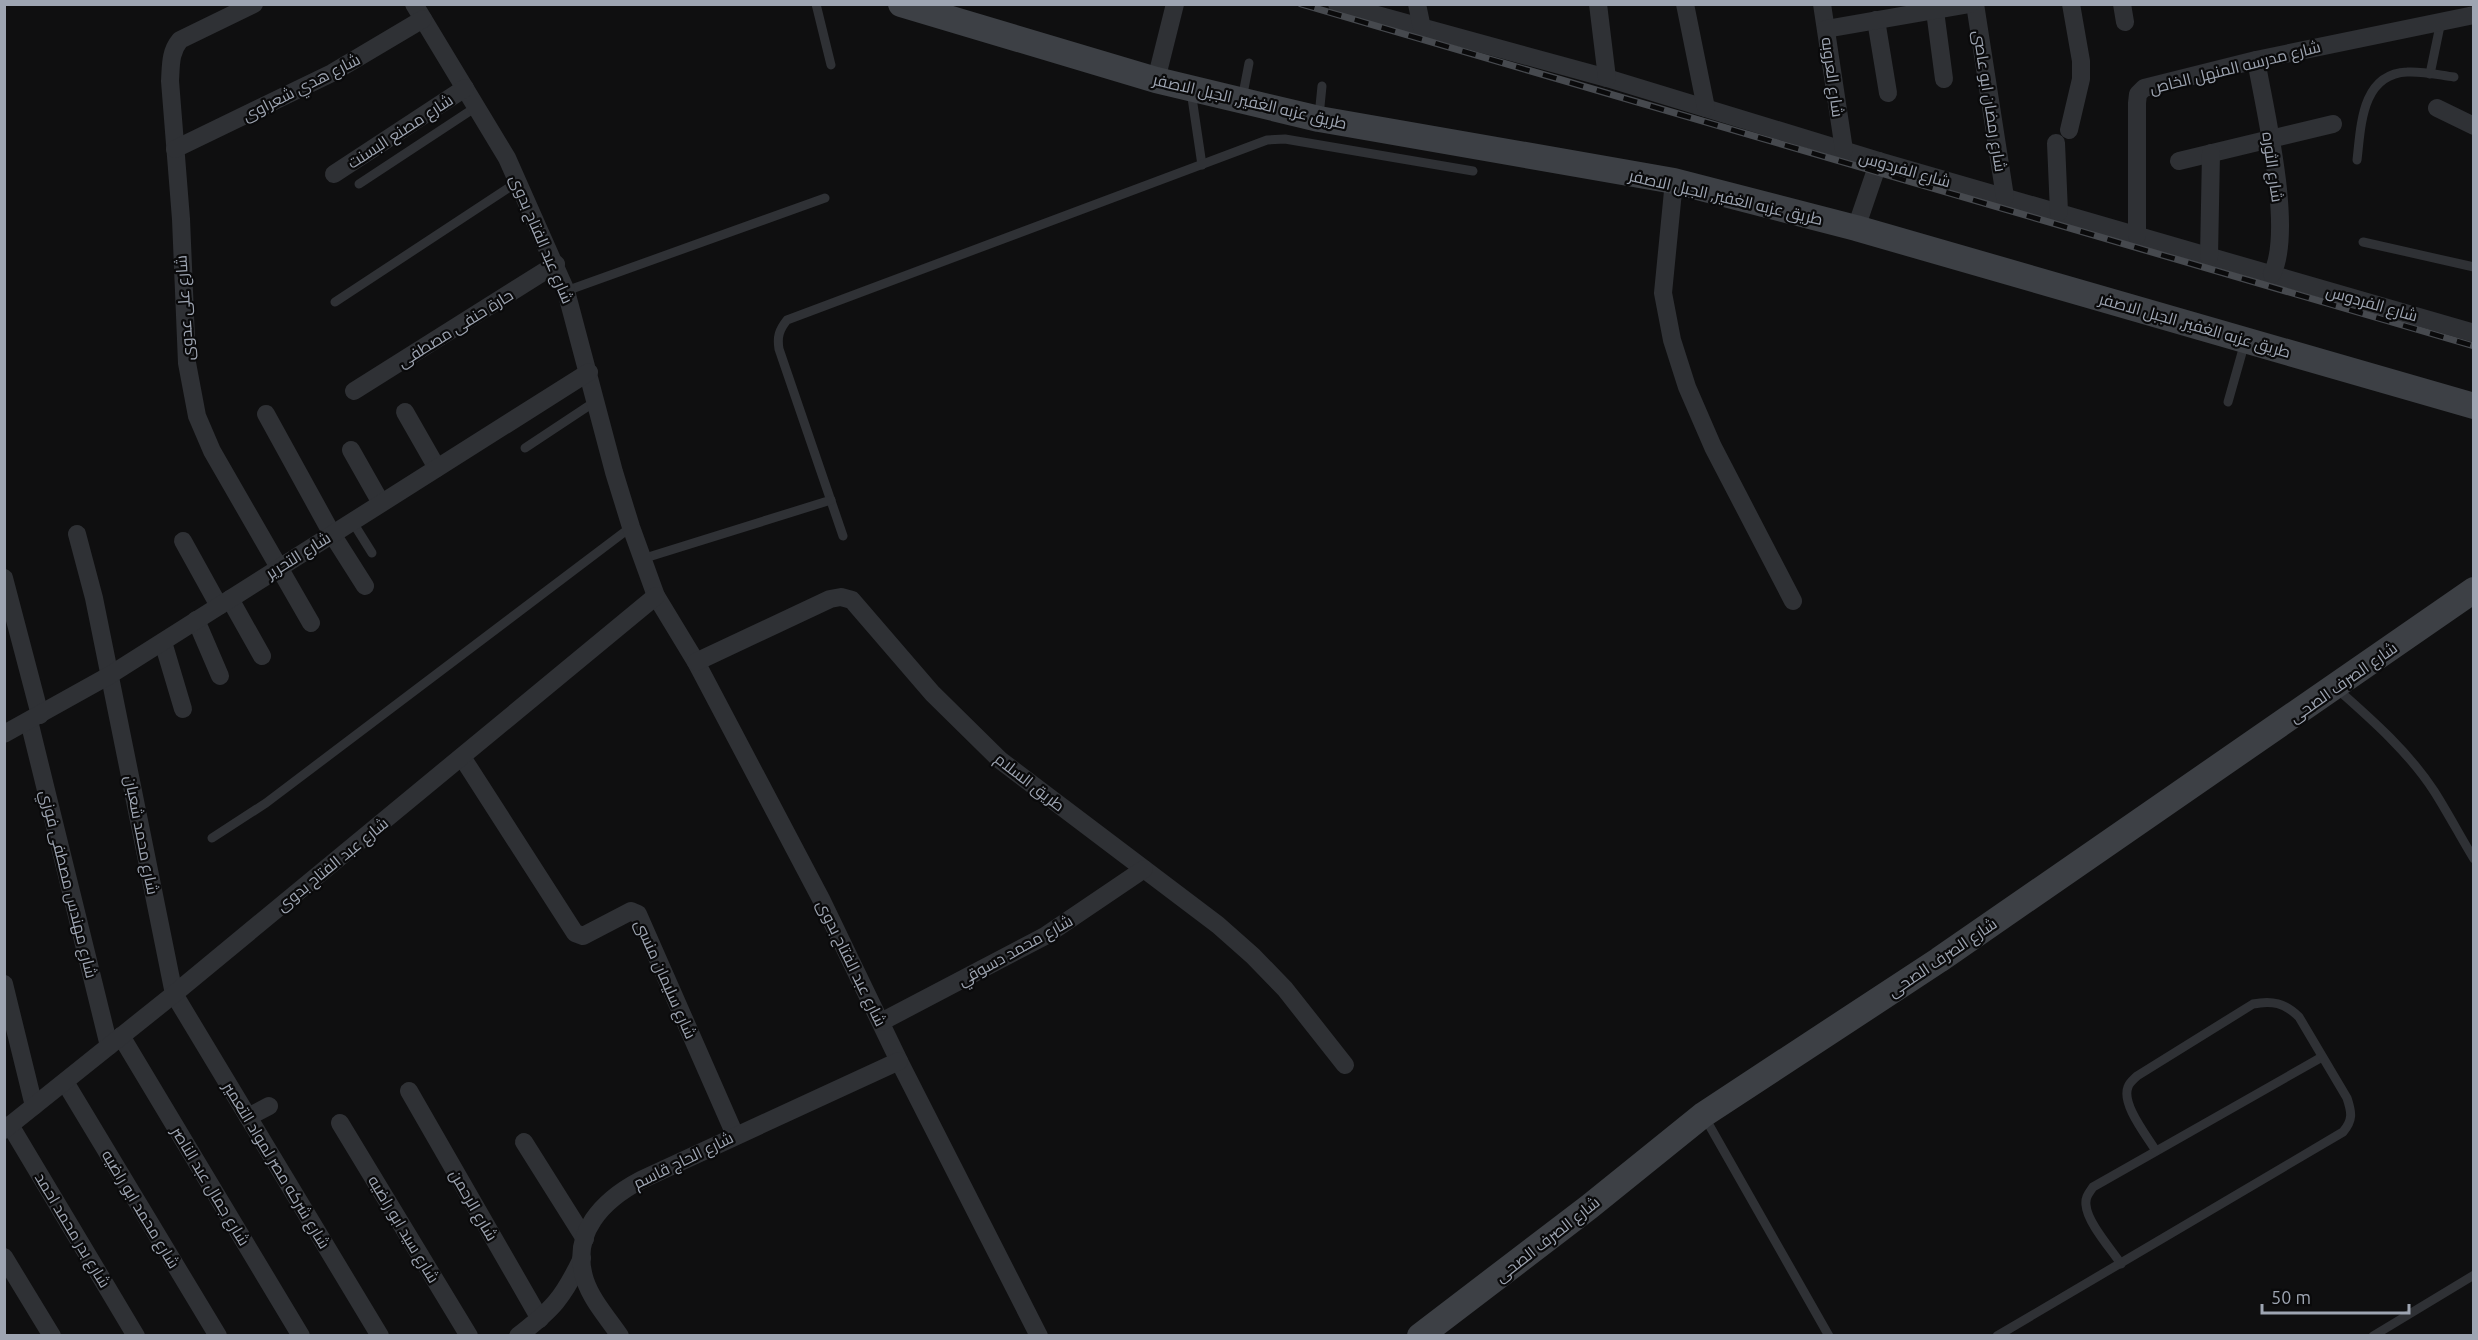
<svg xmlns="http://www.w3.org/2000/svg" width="2478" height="1340" viewBox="0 0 2478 1340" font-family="Ubuntu,Cairo,sans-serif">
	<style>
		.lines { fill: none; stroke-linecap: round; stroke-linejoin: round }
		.lane { stroke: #2f3135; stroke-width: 9 }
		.street { stroke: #2f3135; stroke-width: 18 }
		.secondary { stroke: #3d4045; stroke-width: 26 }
		.rail-casing { stroke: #46494e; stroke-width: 7 }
		.rail { stroke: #0a0a0b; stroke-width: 4.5; stroke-dasharray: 14; stroke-linecap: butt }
		.labels { text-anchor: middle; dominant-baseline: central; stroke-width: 4.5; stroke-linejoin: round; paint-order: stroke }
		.street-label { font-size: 16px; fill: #9ea5b2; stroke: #0a0a0b }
	</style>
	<rect width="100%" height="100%" fill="#0f0f10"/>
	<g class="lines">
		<g class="lane">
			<polyline points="816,4 831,65"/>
			<polyline points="2430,74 2441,21"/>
			<polyline points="1191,91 1202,165"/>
			<polyline points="1242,99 1249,63"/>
			<polyline points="1319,116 1322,86"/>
			<path d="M2357,160C2361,127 2361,74 2407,72C2422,71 2439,75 2454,77"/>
			<polyline points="359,184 476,107"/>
			<polyline points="2363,242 2474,267"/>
			<polyline points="566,291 825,198"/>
			<polyline points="335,302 519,181"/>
			<polyline points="2228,402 2245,342"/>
			<polyline points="525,448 596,401"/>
			<polyline points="352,521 372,553"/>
			<path d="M843,536L779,349C777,337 779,330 787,320L1267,140L1285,139L1473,171"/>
			<polyline points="642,559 831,500"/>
			<path d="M2335,687C2370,718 2408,751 2434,791C2448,813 2460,836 2474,859"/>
			<polyline points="212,838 266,803 631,527"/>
			<polyline points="1704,1116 1829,1336"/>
			<path d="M2121,1264C2111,1249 2087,1222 2086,1205C2085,1197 2089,1193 2093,1187L2322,1057"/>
			<path d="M1997,1336L2343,1132C2353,1120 2352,1113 2347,1098L2299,1017C2285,1003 2272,1000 2253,1004L2137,1076C2134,1079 2129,1083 2128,1087C2121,1104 2147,1136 2156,1151"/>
			<polyline points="2373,1336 2474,1275"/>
		</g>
		<g class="street">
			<path d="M254,4L180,40C170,52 171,65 170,81L181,219L187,363L197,416L212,451L311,623"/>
			<polyline points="414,4 507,158 566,291 614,472 631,527 656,596 696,662 821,899 899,1061 1039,1336"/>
			<polyline points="1337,4 1607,78 1879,161 2474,333"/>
			<polyline points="1417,4 1422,28"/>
			<polyline points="1598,4 1607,78"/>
			<polyline points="1685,4 1706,108"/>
			<polyline points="1822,4 1844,150"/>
			<polyline points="1975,4 2005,197"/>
			<polyline points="2122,4 2125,22"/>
			<polyline points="1935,11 1944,79"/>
			<polyline points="1876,20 1888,93"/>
			<polyline points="1826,29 1970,4"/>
			<path d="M2256,60C2265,111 2294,230 2272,274"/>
			<polyline points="1156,80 1175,4"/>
			<polyline points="2437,108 2474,126"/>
			<polyline points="2069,130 2081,79 2081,61 2071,4"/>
			<polyline points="2056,143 2059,212"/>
			<polyline points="175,149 332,73 423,19"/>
			<polyline points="2179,161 2333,124"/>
			<polyline points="334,174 465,88"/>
			<polyline points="1674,181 1663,293 1672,340 1687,387 1713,447 1793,601"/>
			<polyline points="1856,228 1879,161"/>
			<polyline points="2137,236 2137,103 2138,94 2144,88 2256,60 2474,15"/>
			<polyline points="2209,257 2211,153"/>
			<polyline points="354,391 556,264"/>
			<polyline points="405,412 437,468"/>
			<polyline points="266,414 332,534 365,586"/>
			<polyline points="351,450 381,503"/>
			<polyline points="77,534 94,598 174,994 380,1336"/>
			<polyline points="183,541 219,606"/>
			<polyline points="4,578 40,715"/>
			<polyline points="230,599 262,656"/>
			<polyline points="196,620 220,676"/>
			<polyline points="163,642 183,709"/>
			<polyline points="696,662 830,599 841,597 852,600 933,694 1000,760 1218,925 1253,956 1285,989 1345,1065"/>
			<polyline points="29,721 109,1046"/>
			<polyline points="4,734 110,675 589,372"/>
			<polyline points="462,757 575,933 583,936 631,911 638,914 735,1135"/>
			<polyline points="4,984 34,1106"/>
			<polyline points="881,1022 1045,936 1144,869"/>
			<polyline points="121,1036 301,1336"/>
			<polyline points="65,1082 218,1336"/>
			<polyline points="409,1091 540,1319"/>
			<polyline points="248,1117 269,1106"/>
			<polyline points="340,1123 469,1336"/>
			<polyline points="10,1125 136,1336"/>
			<polyline points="4,1130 174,994 656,596"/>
			<polyline points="524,1142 585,1239"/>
			<polyline points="4,1257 52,1336"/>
			<path d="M518,1336C553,1309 563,1298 582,1258"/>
			<path d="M620,1336C608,1318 592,1301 585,1280C570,1233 603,1200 641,1180L899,1061"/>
		</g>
		<g class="secondary">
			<polyline points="901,4 1156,80 1319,119 1674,181 1856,228 2474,406"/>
			<polyline points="1420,1336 1589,1207 1703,1115 1939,960 2474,590"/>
		</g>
		<defs>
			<polyline id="rail" points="1301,4 2474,346"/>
		</defs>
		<use href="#rail" class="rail-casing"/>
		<use href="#rail" class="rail"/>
	</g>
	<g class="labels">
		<g class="street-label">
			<text transform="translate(2235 67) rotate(-14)">شارع مدرسه المنهل الخاص</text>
			<text transform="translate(1833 77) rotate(82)">شارع العروبه</text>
			<text transform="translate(301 87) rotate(-27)">شارع هدي شعراوى</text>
			<text transform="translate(1250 101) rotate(13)">طريق عزبه الغفير, الجبل الاصفر</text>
			<text transform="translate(1990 101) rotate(81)">شارع رمضان ابو عاصى</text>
			<text transform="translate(400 131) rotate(-33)">شارع مصنع البسنت</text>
			<text transform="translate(2273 167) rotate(82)">شارع الثوره</text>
			<text transform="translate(1905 169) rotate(16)">شارع الفردوس</text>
			<text transform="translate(1726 197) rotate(13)">طريق عزبه الغفير, الجبل الاصفر</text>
			<text transform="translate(542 239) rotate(67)">شارع عبد الفتاح بدوى</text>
			<text transform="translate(2372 303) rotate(16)">شارع الفردوس</text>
			<text transform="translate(184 308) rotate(-94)">شارع على عدوى</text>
			<text transform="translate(2195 325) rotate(16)">طريق عزبه الغفير, الجبل الاصفر</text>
			<text transform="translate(455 328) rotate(-32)">حارة حنفى مصطفى</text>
			<text transform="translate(298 555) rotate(-32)">شارع التحرير</text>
			<text transform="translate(2343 682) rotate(-35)">شارع الصرف الصحى</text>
			<text transform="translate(1030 782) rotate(38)">طريق السلام</text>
			<text transform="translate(142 835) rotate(79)">شارع محمد شعبان</text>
			<text transform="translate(332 864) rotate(-39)">شارع عبد الفتاح بدوى</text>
			<text transform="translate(69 884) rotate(76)">شارع مهندس مصطفى فوزي</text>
			<text transform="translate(1015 950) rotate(-29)">شارع محمد دسوقي</text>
			<text transform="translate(1942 957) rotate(-34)">شارع الصرف الصحى</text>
			<text transform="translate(852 963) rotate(64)">شارع عبد الفتاح بدوى</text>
			<text transform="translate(666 979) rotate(66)">شارع سليمان منسى</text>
			<text transform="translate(683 1160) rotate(-26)">شارع الحاج قاسم</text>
			<text transform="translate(277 1165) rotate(59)">شارع شركه مصر لمواد التعمير</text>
			<text transform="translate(211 1186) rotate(59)">شارع جمال عبد الناصر</text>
			<text transform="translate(474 1205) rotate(60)">شارع الرحمن</text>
			<text transform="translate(141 1209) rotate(59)">شارع محمد ابو راضيه</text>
			<text transform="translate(404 1229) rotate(59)">شارع سيد ابو راضيه</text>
			<text transform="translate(73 1230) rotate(59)">شارع بدر محمد احمد</text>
			<text transform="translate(1547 1239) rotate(-38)">شارع الصرف الصحى</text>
		</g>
	</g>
	<rect width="2478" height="1340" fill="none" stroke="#9ea5b2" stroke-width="12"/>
	<path d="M2262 1304v9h147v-9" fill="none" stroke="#9ea5b2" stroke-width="3"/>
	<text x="2271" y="1304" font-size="18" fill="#9ea5b2" stroke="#0a0a0b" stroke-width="4.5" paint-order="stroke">50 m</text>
</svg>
